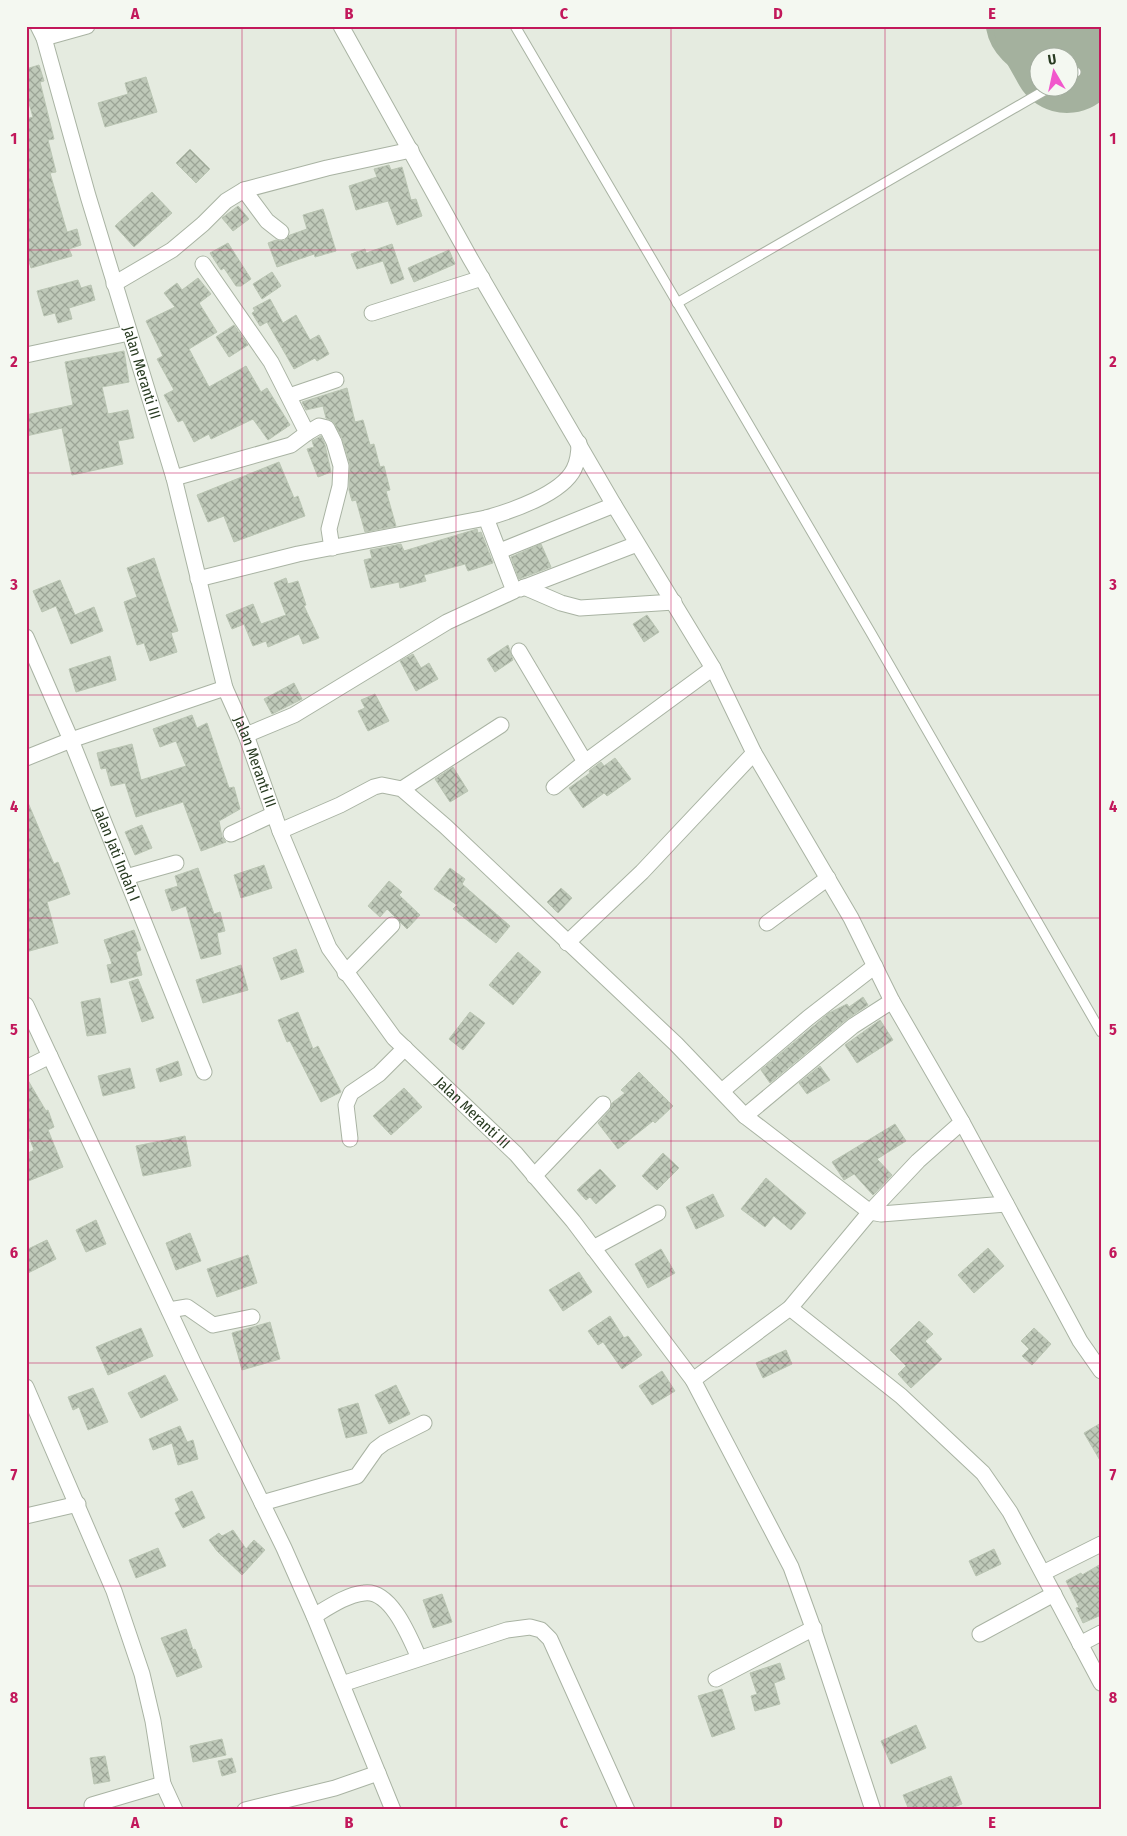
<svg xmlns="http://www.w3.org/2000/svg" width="1127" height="1836" viewBox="0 0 1127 1836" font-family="'Fira Sans Condensed',sans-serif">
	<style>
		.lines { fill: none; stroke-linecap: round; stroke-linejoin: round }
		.taxiway { stroke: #a4b19e; stroke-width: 44 }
		.runway { stroke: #a4b19e; stroke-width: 110 }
		.building { fill: url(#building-cross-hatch); stroke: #bac5b3 }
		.service-casing { stroke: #a9b3a3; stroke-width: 11 }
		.minor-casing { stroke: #a9b3a3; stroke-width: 17 }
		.service { stroke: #fff; stroke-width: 9 }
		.minor { stroke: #fff; stroke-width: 15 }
		.grid { fill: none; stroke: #c2185b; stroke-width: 1; stroke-opacity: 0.55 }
		.labels { text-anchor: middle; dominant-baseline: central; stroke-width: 4.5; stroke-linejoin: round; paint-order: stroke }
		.street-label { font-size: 15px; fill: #283b21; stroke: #f4f8f1 }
		.neatline { fill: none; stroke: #c2185b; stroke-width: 2 }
		.grid-label { font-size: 16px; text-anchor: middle; font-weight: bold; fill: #c2185b }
	</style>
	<defs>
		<pattern id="building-cross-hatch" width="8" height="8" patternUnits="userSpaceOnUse" patternTransform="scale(1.25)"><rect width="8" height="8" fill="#bfc9b9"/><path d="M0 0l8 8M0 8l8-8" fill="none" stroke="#9ba496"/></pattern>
	</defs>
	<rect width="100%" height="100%" fill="#e5ebe0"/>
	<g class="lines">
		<g class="taxiway">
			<path d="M1008,26C1011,43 1027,52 1040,61"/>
			<path d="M1070,59C1082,51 1091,41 1096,26"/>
		</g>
		<polyline class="runway" points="1049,26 1067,58"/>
	</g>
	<g class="building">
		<polygon points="39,65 44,81 40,82 54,139 48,140 56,172 50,173 67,232 77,229 81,245 69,249 72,256 31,268 26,252 26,119 33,117 26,93 26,69"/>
		<polygon points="146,77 157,112 105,127 98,103 128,94 125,83"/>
		<polygon points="190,149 210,169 196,183 176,163"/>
		<polygon points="389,165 391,170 402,167 411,200 416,199 422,216 397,225 388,201 356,210 349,186 377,177 374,169"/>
		<polygon points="152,192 172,213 134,247 115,226"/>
		<polygon points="238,206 249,219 233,231 222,218"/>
		<polygon points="323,209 336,251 315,257 314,254 277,267 268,243 276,240 284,241 290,235 307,229 303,215"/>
		<polygon points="228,243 251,279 241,286 236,286 224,268 221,270 210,253"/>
		<polygon points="392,244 404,279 391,284 383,261 357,269 351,254 365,249 366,253"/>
		<polygon points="449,250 455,264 414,282 408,268"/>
		<polygon points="272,272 281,286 262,299 253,284"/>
		<polygon points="198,278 211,294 199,303 217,332 189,349 209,387 246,366 261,392 267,388 290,425 268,440 253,419 211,439 209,434 194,442 183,420 178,422 164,395 174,390 157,359 163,356 146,321 175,307 164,293 177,283 182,290"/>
		<polygon points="78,280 81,288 91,285 95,300 69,308 72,319 58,323 55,313 44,316 37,291"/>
		<polygon points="270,299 283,323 296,315 310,340 319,335 329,354 317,361 315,358 294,369 267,322 260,326 252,313 255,311 253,308"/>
		<polygon points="234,325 248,345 229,357 216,337"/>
		<polygon points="124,351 129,382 102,387 108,414 128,410 134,438 118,441 123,464 72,475 62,428 26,436 26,415 73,405 65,362"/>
		<polygon points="347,388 355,422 363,420 370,445 374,444 380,467 384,466 390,490 386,491 396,526 365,532 356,500 352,501 349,490 350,464 342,438 333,421 326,418 323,406 306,410 302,402"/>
		<polygon points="321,436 325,445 331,472 318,477 307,449 314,447 312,441"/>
		<polygon points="279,462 294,498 298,496 305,516 234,542 224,516 208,522 197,495"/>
		<polygon points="477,529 478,533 481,532 493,563 468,571 465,564 424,575 426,581 400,588 399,582 371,588 364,560 372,558 370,550 401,544 404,551"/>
		<polygon points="541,544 551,567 519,579 511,557"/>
		<polygon points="154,558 178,631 171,633 177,652 150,661 144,643 137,645 124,602 137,597 127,568"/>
		<polygon points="286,578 288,584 298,581 306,605 304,606 319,638 303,644 299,634 268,647 266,641 253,646 244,624 232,629 226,615 253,604 261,624 286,615 274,583"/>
		<polygon points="60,580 75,615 94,607 103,631 71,644 56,606 42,612 33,591"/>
		<polygon points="647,615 659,632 644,642 633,624"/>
		<polygon points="508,645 513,660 495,672 487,659"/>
		<polygon points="413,654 421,668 429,663 438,679 416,691 400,661"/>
		<polygon points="110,656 116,680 76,692 69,669"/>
		<polygon points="294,683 302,699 272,714 264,699"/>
		<polygon points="375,694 389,721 368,731 358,711 365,708 361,700"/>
		<polygon points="192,715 197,728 207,723 229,788 234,787 240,809 219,821 222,837 226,842 201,851 183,802 136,817 125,783 111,786 106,768 101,769 97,753 132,744 141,780 186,766 176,741 160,747 153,729"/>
		<polygon points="615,758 631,779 607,796 604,793 583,808 569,788 590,773 589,771 601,762 604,766"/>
		<polygon points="453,767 468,791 450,802 435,779"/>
		<polygon points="26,798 54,864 58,862 70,894 47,902 58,943 26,952"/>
		<polygon points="142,825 152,848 135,855 125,832"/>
		<polygon points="264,865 272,888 241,898 234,875"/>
		<polygon points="198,868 214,914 220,912 225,931 217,933 221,954 201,959 186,906 172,911 165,890 178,886 175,876"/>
		<polygon points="450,868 465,879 462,884 510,926 496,943 453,909 457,905 434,889"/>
		<polygon points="389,881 402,892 399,895 420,915 407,929 387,909 380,917 368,906"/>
		<polygon points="561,888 572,898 558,913 547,902"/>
		<polygon points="134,930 141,950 136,952 142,975 111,983 107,965 112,964 104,940"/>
		<polygon points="296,949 304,972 281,980 273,958"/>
		<polygon points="518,952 541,972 513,1005 489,985"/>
		<polygon points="241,965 248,990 203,1003 196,980"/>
		<polygon points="138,979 154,1018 142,1022 129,982"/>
		<polygon points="863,997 868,1005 847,1019 770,1083 761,1070 829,1013 847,1004 849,1007"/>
		<polygon points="100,998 106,1033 87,1036 81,1002"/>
		<polygon points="298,1012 313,1049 318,1046 341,1092 321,1102 290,1041 287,1042 278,1020"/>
		<polygon points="470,1012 485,1023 463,1050 449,1039"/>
		<polygon points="880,1020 893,1040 857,1063 845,1045"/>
		<polygon points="178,1061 182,1075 160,1082 156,1069"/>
		<polygon points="820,1066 830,1080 807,1094 799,1083"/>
		<polygon points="130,1068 135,1088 103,1096 98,1076"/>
		<polygon points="639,1072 673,1106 655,1123 653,1121 618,1149 598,1123 610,1110 612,1103 625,1093 621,1090"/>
		<polygon points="26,1077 46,1111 48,1110 54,1127 48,1130 63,1167 26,1182 26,1154 34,1150 26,1129"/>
		<polygon points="404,1088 422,1107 391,1135 373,1116"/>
		<polygon points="895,1124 906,1141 877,1159 892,1175 873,1195 854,1174 844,1180 832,1162"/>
		<polygon points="185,1136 191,1166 143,1176 136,1146"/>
		<polygon points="663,1153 679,1168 657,1190 642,1176"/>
		<polygon points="600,1169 616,1186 596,1204 590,1197 586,1200 577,1190"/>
		<polygon points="766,1178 806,1213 791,1230 774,1216 765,1227 741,1209"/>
		<polygon points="713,1194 724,1216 696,1229 686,1207"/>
		<polygon points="96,1220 106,1244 86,1252 76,1230"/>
		<polygon points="190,1233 201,1261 176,1270 166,1243"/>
		<polygon points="47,1240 56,1259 26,1274 26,1250"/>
		<polygon points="988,1248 1004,1266 974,1293 958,1275"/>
		<polygon points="661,1249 675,1273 648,1288 635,1264"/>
		<polygon points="248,1255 257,1283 217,1297 207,1269"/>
		<polygon points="579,1272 592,1292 563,1311 549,1290"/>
		<polygon points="610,1316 624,1338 628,1336 642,1355 622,1369 603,1342 598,1345 588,1331"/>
		<polygon points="919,1321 933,1334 925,1341 942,1359 911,1388 898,1374 906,1366 890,1350"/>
		<polygon points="270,1322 280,1359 242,1370 232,1333"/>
		<polygon points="141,1328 153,1356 108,1375 96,1347"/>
		<polygon points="1034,1328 1051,1344 1032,1365 1022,1356 1029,1349 1021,1341"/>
		<polygon points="786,1350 792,1364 763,1378 756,1363"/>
		<polygon points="662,1371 675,1391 652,1405 639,1386"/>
		<polygon points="165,1375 178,1400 141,1418 128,1393"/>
		<polygon points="396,1385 410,1414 389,1424 375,1395"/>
		<polygon points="93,1388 108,1422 88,1430 79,1407 73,1410 68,1397"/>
		<polygon points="358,1403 367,1433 346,1438 338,1409"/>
		<polygon points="1101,1423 1101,1462 1084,1433"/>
		<polygon points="180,1426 187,1442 193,1440 198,1459 178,1465 172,1443 153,1450 149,1439"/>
		<polygon points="192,1491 205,1518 183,1528 175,1513 180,1510 175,1499"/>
		<polygon points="233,1530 246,1549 254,1540 265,1550 242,1575 217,1551 209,1540 219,1533 222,1536"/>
		<polygon points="158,1548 166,1566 136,1578 129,1560"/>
		<polygon points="994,1549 1001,1564 976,1576 969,1561"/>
		<polygon points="1101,1564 1101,1615 1083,1623 1076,1608 1079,1607 1066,1581 1081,1573 1082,1575"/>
		<polygon points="442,1594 452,1622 433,1628 423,1600"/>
		<polygon points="186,1629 193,1650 195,1649 202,1667 177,1677 161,1638"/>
		<polygon points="780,1663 785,1679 774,1683 780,1704 755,1711 751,1696 757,1694 750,1673"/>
		<polygon points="722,1689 735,1729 712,1737 698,1696"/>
		<polygon points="916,1725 926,1748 891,1764 881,1741"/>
		<polygon points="222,1739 226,1755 193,1762 190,1746"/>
		<polygon points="105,1756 110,1781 94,1784 90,1758"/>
		<polygon points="232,1758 236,1772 222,1776 218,1761"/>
		<polygon points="951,1776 962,1804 946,1810 909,1810 903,1795"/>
	</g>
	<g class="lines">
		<defs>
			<g id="service">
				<polyline points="515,26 871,633 1101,1032"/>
				<polyline points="1070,76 1076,72"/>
				<polyline points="677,303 1049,88"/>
			</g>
			<g id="minor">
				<path id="s1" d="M38,26L44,38L88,196L174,478L225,688L246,735L280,831L329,948L394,1038L516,1154L573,1221L693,1380L791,1567L812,1625L873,1810"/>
				<polyline points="341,26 470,258 614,505 713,668 754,753 851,918 892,1001"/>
				<polyline points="44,38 87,26"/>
				<polyline points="244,190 267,221 281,232"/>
				<polyline points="114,284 172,250 203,224 226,201 244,190 327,168 411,150"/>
				<polyline points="372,313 482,278"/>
				<polyline points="26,355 129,333"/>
				<polyline points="289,396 336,380"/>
				<polyline points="307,433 319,426 327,428 334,442 341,466 340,486 329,529 332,548"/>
				<polyline points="174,478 291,445 307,433 271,362 203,264"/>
				<path d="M486,518C511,511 562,494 574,469C578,461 579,452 579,443"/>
				<polyline points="500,551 614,505"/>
				<polyline points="198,579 298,554 486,518 514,591 447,622 294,715 246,735"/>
				<polyline points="524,587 561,603 580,608 674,602"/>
				<polyline points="520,589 637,544"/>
				<path id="s2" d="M26,637L71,740L204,1072"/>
				<polyline points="519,651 585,762 713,668"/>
				<polyline points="26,758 71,740 225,688"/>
				<polyline points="554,787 585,762"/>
				<polyline points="402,789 501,725"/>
				<polyline points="280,831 340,805 374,787 382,785 402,789 445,826 676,1044 745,1116 853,1026 892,1001 962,1122 918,1161 870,1212 790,1308 693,1380"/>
				<polyline points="231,834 274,814"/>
				<polyline points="126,877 176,863"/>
				<polyline points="767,923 828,878"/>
				<polyline points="567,943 642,872 754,753"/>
				<polyline points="345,973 392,925"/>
				<polyline points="26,1005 193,1362 284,1548 314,1616 393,1810"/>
				<polyline points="26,1068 50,1056"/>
				<polyline points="722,1091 808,1018 875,966"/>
				<polyline points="745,1116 870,1212 881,1214 1006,1204"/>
				<polyline points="962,1122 1080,1341 1101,1371"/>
				<polyline points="350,1139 346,1105 351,1093 379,1074 405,1048"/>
				<polyline points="534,1176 603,1104"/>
				<polyline points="593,1248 658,1213"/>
				<polyline points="790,1308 901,1396 983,1473 1010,1512 1101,1683"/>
				<polyline points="169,1310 187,1307 213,1325 252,1317"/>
				<polyline points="26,1387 114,1591 142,1674 153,1721 163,1784 175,1810"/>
				<polyline points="262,1503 357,1476 376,1449 384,1443 424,1423"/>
				<polyline points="26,1516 78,1504"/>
				<polyline points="1043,1573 1101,1544"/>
				<path d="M314,1616C329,1607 346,1595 364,1593C391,1589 410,1638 419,1658"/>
				<polyline points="980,1634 1054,1594"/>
				<polyline points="1080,1644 1101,1633"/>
				<polyline points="716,1679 814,1628"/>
				<polyline points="342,1684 507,1630 530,1627 541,1630 550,1639 627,1810"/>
				<polyline points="92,1805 163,1784"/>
				<polyline points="245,1810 335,1788 378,1773"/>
			</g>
		</defs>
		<use href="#service" class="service-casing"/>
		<use href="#minor" class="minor-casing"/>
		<use href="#service" class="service"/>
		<use href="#minor" class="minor"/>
	</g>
	<path class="grid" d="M242,26V1810M456,26V1810M671,26V1810M885,26V1810M26,250H1101M26,473H1101M26,695H1101M26,918H1101M26,1141H1101M26,1363H1101M26,1586H1101"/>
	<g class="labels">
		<g class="street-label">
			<text stroke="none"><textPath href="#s1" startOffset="362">Jalan Meranti III</textPath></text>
			<text stroke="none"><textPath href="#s1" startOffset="768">Jalan Meranti III</textPath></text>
			<text stroke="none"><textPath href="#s2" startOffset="235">Jalan Jati Indah I</textPath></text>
			<text stroke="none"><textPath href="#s1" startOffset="1188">Jalan Meranti III</textPath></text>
		</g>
	</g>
	<rect width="1127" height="1836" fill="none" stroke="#f4f8f1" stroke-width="55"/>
	<g transform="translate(1054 72) rotate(351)"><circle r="24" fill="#f4f8f1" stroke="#a2ac9e"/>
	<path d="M0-4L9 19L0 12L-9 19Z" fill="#f158cc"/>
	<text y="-8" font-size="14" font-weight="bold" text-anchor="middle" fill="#283b21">U</text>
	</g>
	<rect x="28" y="28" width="1072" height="1780" class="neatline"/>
	<g class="grid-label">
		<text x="135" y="19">A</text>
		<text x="349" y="19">B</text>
		<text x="564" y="19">C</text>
		<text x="778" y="19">D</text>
		<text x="992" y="19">E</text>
		<text x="14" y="144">1</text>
		<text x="1113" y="144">1</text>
		<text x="14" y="367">2</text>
		<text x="1113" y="367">2</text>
		<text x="14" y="590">3</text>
		<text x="1113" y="590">3</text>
		<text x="14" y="812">4</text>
		<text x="1113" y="812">4</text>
		<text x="14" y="1035">5</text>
		<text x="1113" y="1035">5</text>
		<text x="14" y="1258">6</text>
		<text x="1113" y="1258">6</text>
		<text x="14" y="1480">7</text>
		<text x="1113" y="1480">7</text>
		<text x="14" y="1703">8</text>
		<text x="1113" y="1703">8</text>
		<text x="135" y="1828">A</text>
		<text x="349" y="1828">B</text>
		<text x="564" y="1828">C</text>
		<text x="778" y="1828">D</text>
		<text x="992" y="1828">E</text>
	</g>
</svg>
